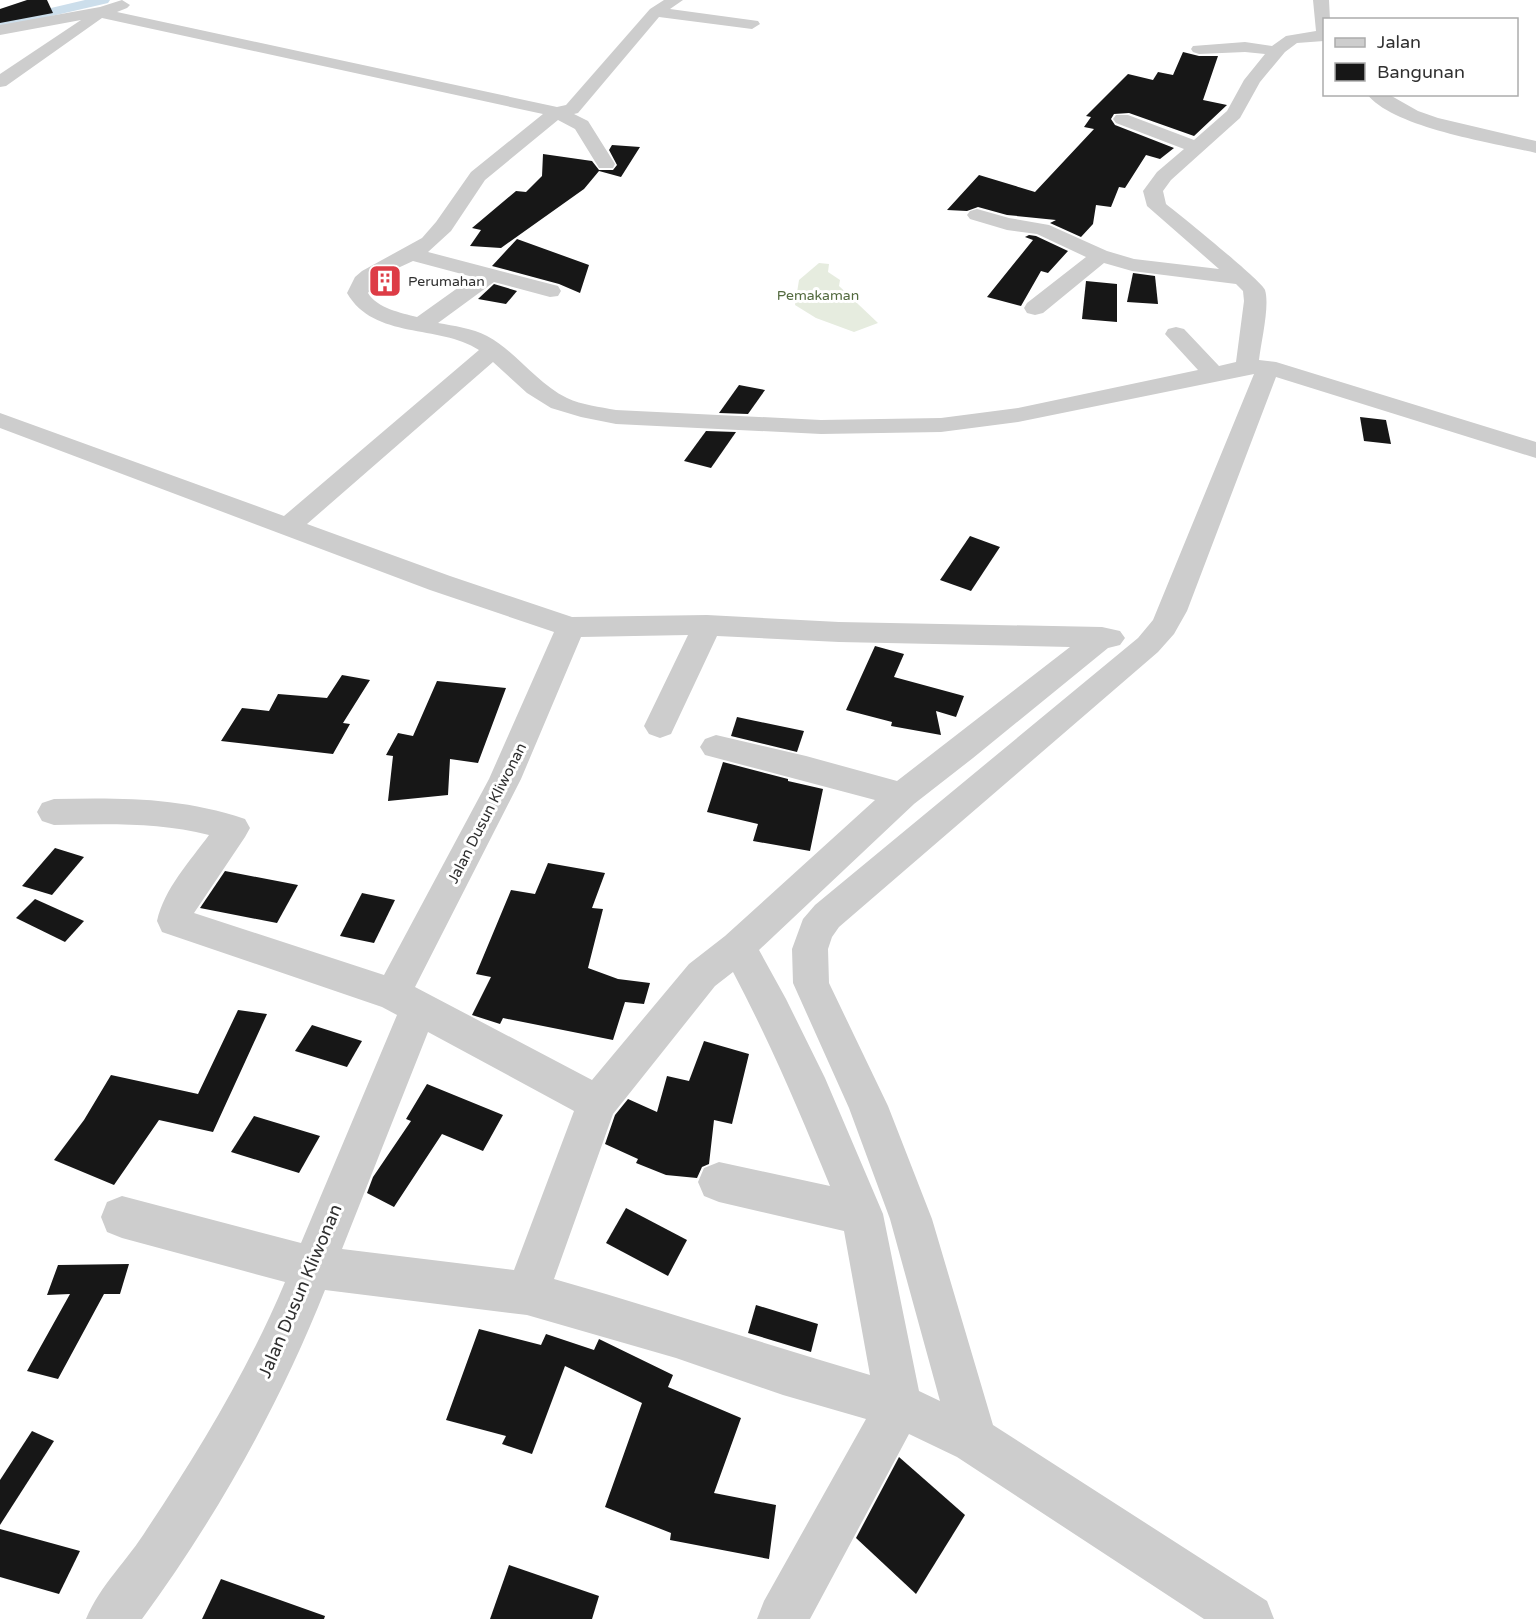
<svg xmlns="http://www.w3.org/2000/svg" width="1536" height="1619" viewBox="0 0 1536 1619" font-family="'Varela Round',sans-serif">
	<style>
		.green { fill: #e6ecdf }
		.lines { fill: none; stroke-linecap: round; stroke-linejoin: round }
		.canal { fill: #ccdeeb; fill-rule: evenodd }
		.building { fill: #171717 }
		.minor { fill: #cdcdcd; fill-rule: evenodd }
		.labels { text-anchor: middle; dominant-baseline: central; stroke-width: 6; stroke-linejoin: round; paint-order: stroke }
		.far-poi-label { font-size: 14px; fill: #303030; stroke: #fff; text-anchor: start }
		.far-park-label { font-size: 14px; fill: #536a3f; stroke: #fff }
		.street-label { font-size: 15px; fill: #303030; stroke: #fff }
		.near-street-label { font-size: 18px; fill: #303030; stroke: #fff }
	</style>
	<rect width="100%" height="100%" fill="#fff"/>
	<polygon class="green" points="819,263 829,264 828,272 840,280 839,286 878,323 854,332 816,318 795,305 799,280"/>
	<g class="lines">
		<polygon class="canal" points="85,0 110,0 108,3 0,28 0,20"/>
	</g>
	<g class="building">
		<polygon points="27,0 47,0 53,13 0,23 0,9"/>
		<polygon points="1183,52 1199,56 1218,56 1203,100 1227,105 1194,136 1129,113 1114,114 1111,119 1115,125 1174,148 1160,159 1146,155 1125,188 1119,187 1111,207 1096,205 1093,224 1081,237 1050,223 1056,220 1007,215 978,207 967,211 947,210 979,175 1035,192 1094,129 1084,127 1091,117 1086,116 1128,74 1153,80 1158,72 1173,75"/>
		<polygon points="612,145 640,147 621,177 599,171 584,189 501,248 470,246 481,230 472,228 516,191 526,192 542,176 543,154 592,161 599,170 613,170 617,165 609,150"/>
		<polygon points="1029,235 1036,236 1068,251 1048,273 1041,271 1021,306 987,297 1033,240 1025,237"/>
		<polygon points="517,239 589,265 580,293 559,284 492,266"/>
		<polygon points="1133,273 1155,276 1158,304 1127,302"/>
		<polygon points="1086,281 1117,284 1117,322 1082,319"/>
		<polygon points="494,284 517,291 506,304 478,299"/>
		<polygon points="739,385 765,390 748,414 719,413"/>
		<polygon points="1360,417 1386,420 1391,444 1364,441"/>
		<polygon points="706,431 736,432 711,468 684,461"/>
		<polygon points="970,536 1000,547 971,591 940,580"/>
		<polygon points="875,646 904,654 894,677 964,696 956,717 936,711 941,735 891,726 892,722 846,710"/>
		<polygon points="342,675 370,680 343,723 350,724 333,754 221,741 242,708 269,711 278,694 327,698"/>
		<polygon points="437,681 506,688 478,763 450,759 448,795 388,801 393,756 386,755 398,733 413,736"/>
		<polygon points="737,717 804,731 797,752 731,736"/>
		<polygon points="723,762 788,779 788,781 823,789 810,851 753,841 758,824 707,812"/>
		<polygon points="55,848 84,857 52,895 22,886"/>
		<polygon points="548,863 605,873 592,908 603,909 588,968 618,979 650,983 644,1004 625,1002 613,1040 503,1018 500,1024 472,1015 491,977 476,974 511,890 535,894"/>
		<polygon points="225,871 298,885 277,923 200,908"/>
		<polygon points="362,893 395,900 374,943 340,936"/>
		<polygon points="35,899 84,921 65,942 16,918"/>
		<polygon points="238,1010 267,1014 213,1132 159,1120 114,1185 54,1160 84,1120 111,1075 198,1094"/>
		<polygon points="312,1025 362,1041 347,1067 295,1051"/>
		<polygon points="704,1041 749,1054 732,1124 714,1120 709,1164 702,1167 697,1178 666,1175 636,1163 638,1159 605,1144 615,1115 628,1099 657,1112 667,1076 689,1081"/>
		<polygon points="427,1084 503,1115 483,1151 442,1134 394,1207 367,1193 373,1177 411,1121 406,1119"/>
		<polygon points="254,1116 320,1136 299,1173 231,1152"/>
		<polygon points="626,1208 687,1240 668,1276 606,1243"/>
		<polygon points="129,1264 120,1294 104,1294 58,1379 27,1371 70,1294 47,1295 58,1265"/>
		<polygon points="756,1305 818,1324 811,1352 748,1333"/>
		<polygon points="479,1329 541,1345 546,1334 594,1350 599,1339 673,1375 668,1387 741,1418 714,1493 776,1505 769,1559 670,1540 671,1533 605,1507 642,1403 565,1366 532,1454 502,1444 506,1436 446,1420"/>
		<polygon points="32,1431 54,1441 0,1525 0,1480"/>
		<polygon points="899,1457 965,1515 916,1594 856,1538"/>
		<polygon points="0,1529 80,1551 59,1594 0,1577"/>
		<polygon points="509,1565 599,1596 592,1619 490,1619"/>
		<polygon points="221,1579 325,1616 324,1619 202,1619"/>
	</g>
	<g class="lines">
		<g class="minor">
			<path d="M122,0L130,5L127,8L117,12L557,107L566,105L650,9L664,0H683L670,9L758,21L760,24L752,29L659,17L578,113L574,114L588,121L615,164L613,168H599L575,129L558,120L485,180L451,231L428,252L558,286L561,291L558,296L550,297L494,282L438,323C454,326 472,328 487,336C517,352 536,383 567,398C582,405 600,407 616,410L821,420L941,418L1018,408L1198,370L1165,334L1168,329L1176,327L1184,329L1219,366L1236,362L1244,301L1243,291L1236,284L1132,271L1104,263L1043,313L1035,315L1027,313L1024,308L1027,303L1086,257L1037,234L1007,230L970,219L967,215L970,211L977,209L1009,218L1049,225L1107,251L1134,259L1219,269L1147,206L1143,191L1157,172L1184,149L1116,123L1113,119L1116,115H1128L1194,140L1227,111L1244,80L1265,54L1245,52L1199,54L1193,52L1191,49L1193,46L1245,42L1272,46L1286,36L1316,31L1313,0H1329L1330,20H1324V41L1297,43L1285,52L1260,82L1240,118L1171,180L1163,191L1166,204C1180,215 1262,281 1265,290C1270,306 1261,342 1259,360L1276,362L1536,442V458L1276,377L1187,611L1174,634L1158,652L839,927L832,937L828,949L829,983L888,1106L932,1219L993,1425L1267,1601L1274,1619H1204L957,1457L909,1434L810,1619H757L764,1601L866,1419L783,1395L676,1358L527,1315L325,1290C279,1406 216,1518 142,1619H86C100,1585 128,1560 147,1529C199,1451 249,1368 285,1282L122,1238L107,1232L101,1217L107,1202L122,1196L301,1243L397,1015L382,1007L162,932L157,921C164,889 190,861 209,835C158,822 106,824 54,825L42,821L37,812L42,803L54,799C122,798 179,797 245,819L250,828L245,837L194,913L384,975L489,779L554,632L430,590L0,428V413L284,516L479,350C439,324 374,340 347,293L355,277L362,271L422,238L436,222L471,172L543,114L102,18L6,86L0,87V74L81,20L0,35V25L100,7ZM413,261L473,277L417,317C401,313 377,308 368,293C377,276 396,269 413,261ZM493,362L527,393L551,408L581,417L616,424L821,434L941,432L1018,422L1254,374L1153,620L1138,638L815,905L803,919L792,949L793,983L849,1108L890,1219L940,1401L919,1391L883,1214L825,1078L786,999L759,950L914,804L973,758L1108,648L1120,645L1125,638L1120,631L1102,627L839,622L707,615L572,617L450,576L307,524ZM688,635L644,726L649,734L660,738L671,734L717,636L839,642L1070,647L897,781L806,756L716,735L705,739L700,747L705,755L875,800L725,936L689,964L592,1080L415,987L521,779L581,637ZM733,972C770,1042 800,1113 830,1186L719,1162L704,1168L698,1182L704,1196L719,1202L844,1231L870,1375C764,1344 660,1309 554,1279L613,1114L715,986ZM428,1032L574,1111L514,1270L342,1249Z"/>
			<path d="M1367,94H1388L1418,111L1438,118L1536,141V153C1494,143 1393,128 1367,94Z"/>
		</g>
	</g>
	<defs>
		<symbol id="building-square" viewBox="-11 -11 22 22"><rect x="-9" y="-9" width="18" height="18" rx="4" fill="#dd3c46" stroke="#fff"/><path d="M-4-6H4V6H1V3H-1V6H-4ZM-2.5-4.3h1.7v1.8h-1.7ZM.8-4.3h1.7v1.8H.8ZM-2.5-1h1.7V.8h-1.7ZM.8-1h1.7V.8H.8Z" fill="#fff"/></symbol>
	</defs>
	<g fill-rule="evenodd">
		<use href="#building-square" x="366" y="262" width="38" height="38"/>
	</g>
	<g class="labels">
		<g class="far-poi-label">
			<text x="408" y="281">Perumahan</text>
		</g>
		<g class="far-park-label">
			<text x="818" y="295">Pemakaman</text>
		</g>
		<g class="street-label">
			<text transform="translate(487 813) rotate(-63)">Jalan Dusun Kliwonan</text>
		</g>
		<g class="near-street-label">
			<text transform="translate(300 1291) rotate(-67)">Jalan Dusun Kliwonan</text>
		</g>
	</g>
	<rect x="1323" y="18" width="195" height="78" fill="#ffffff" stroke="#acacac" stroke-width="1.5"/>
	<rect x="1335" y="38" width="30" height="9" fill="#cdcdcd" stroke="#acacac" stroke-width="1.5"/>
	<text x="1377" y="48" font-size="18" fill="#303030">Jalan</text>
	<rect x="1335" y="63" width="30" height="18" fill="#171717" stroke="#acacac" stroke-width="1.5"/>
	<text x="1377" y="78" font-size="18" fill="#303030">Bangunan</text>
</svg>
